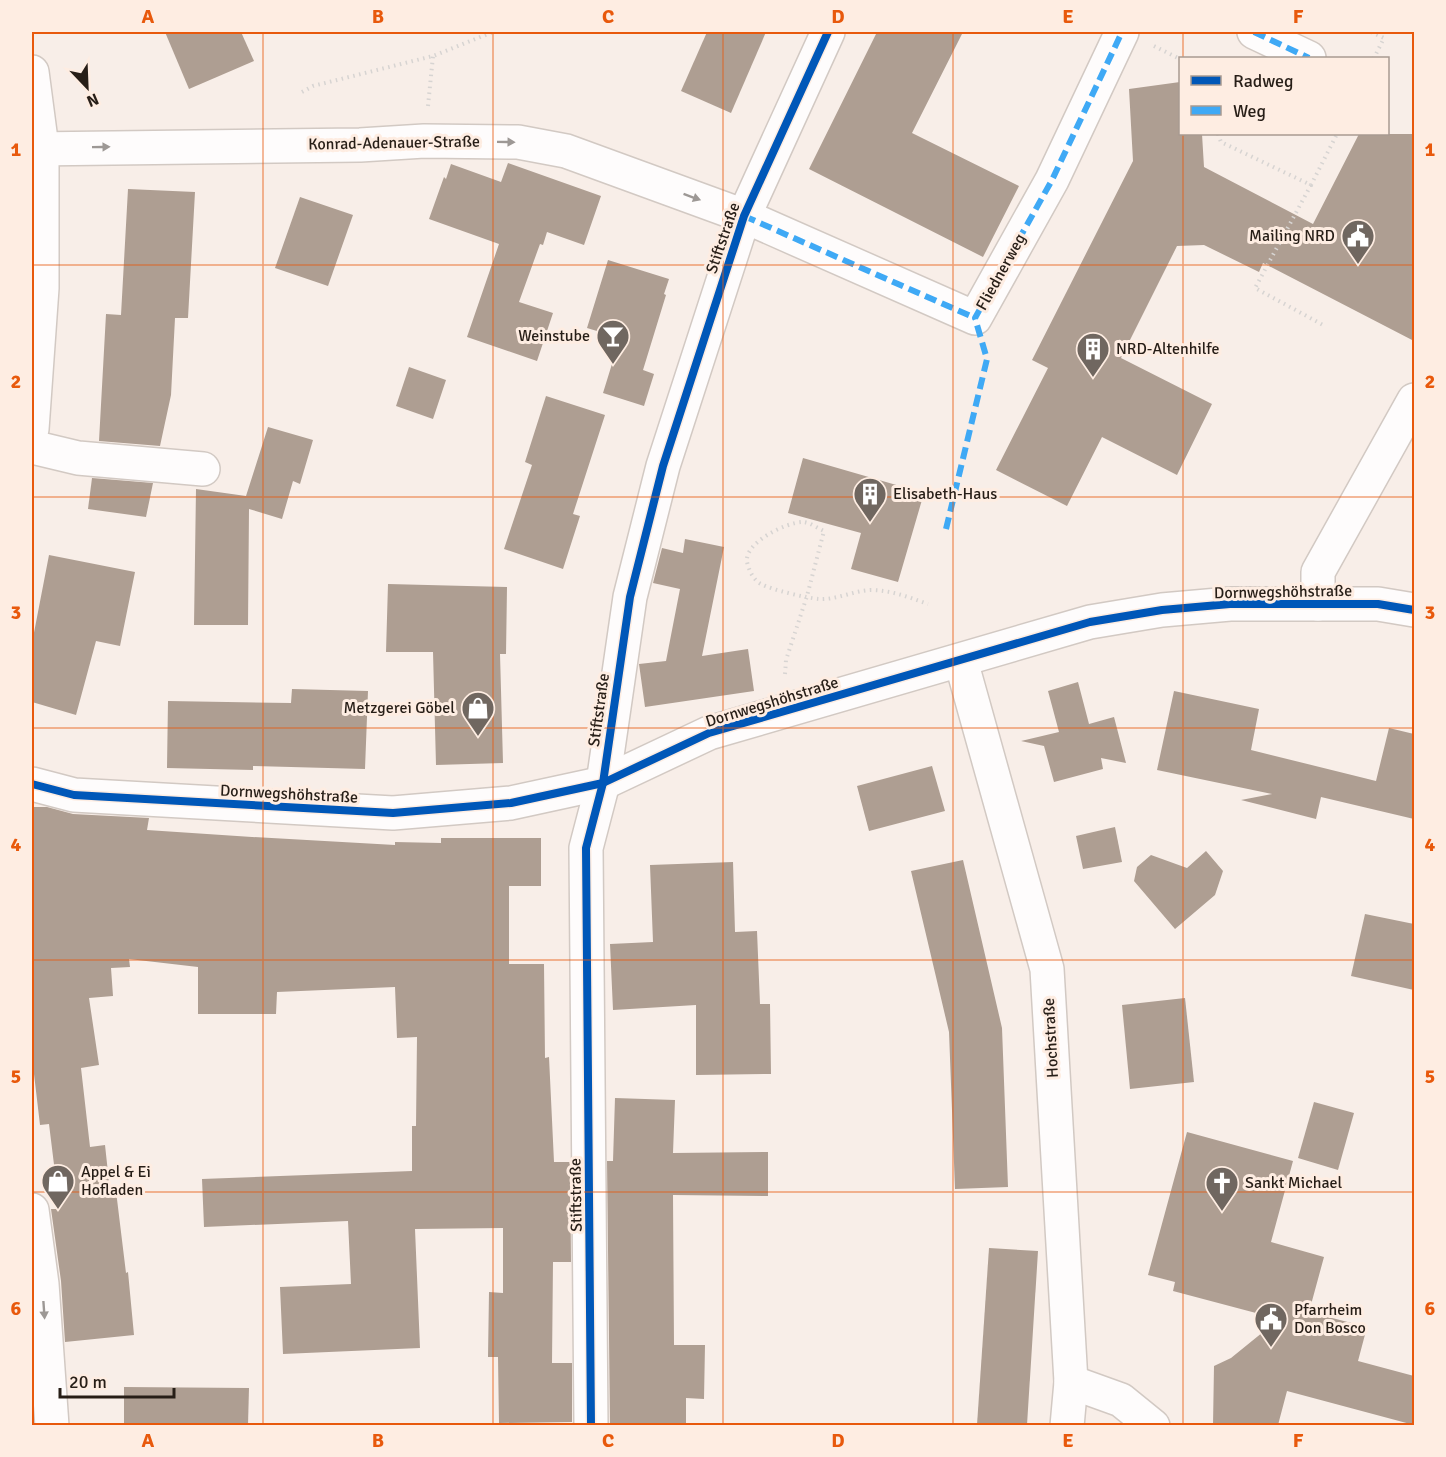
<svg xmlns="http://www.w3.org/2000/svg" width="1446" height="1457" viewBox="0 0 1446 1457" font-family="Signika,sans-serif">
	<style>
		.building { fill: #ae9e92 }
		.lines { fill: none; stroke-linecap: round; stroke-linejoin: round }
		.minor-casing { stroke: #d2c9c3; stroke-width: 36 }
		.path { stroke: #d7d4d2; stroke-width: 4; stroke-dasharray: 1.5 4.5; stroke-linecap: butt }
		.minor { stroke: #fefcfc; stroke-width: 33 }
		.quiet { stroke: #3fa9f5; stroke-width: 6; stroke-dasharray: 12 6; stroke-linecap: butt }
		.cycleway-casing { stroke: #feede2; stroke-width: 11 }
		.cycleway { stroke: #0057b8; stroke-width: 8 }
		.oneway { fill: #9d9895 }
		.grid { fill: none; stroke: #e8590c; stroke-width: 1.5; stroke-opacity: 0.55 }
		.labels { text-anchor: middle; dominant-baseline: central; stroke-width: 6; stroke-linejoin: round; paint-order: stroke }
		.street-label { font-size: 16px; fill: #271e17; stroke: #feede2 }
		.poi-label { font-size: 16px; fill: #271e17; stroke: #feede2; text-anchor: start }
		.neatline { fill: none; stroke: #e8590c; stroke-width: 2 }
		.grid-label { font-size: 20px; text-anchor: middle; font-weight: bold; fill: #e8590c }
	</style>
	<rect width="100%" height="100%" fill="#f8eee8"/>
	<g class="building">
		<polygon points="165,32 241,32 254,61 189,89"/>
		<polygon points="707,32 766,32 731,113 681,91"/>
		<polygon points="877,32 963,32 912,133 1019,186 983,257 809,169"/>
		<polygon points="1180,82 1180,134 1202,134 1204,167 1313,224 1359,134 1414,134 1414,341 1263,263 1259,272 1204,245 1177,246 1121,358 1212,404 1177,475 1102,437 1067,506 996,470 1048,368 1032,360 1133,161 1129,89"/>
		<polygon points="508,163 601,196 584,245 547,232 543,245 540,244 519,302 553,313 537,361 467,337 499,244 429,219 444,177 446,179 451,164 501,182"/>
		<polygon points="128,189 195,192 188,318 175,318 171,395 160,446 99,441 106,314 121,315"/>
		<polygon points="300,197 353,215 328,286 275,268"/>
		<polygon points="608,260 669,279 664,294 666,295 643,370 654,374 644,406 603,393 620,338 587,328"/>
		<polygon points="409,367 446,380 433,419 396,406"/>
		<polygon points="546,396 605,415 573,514 580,516 563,569 504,549 532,465 525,462"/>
		<polygon points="268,427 313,440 300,484 293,481 282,519 249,509 248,625 194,625 196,489 246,496"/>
		<polygon points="803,458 924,493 898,582 851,569 861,533 788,513"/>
		<polygon points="92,478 153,483 146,517 88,509"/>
		<polygon points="685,539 724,547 702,656 748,649 754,691 645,707 639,664 666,661 680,589 653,583 662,548 683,553"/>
		<polygon points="49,555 135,572 120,646 96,641 76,715 32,702 32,643"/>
		<polygon points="388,584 507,587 506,654 500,654 503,763 436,765 433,652 386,652"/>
		<polygon points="1078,682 1089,724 1114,717 1126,763 1101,758 1103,769 1054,782 1044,746 1021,741 1059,732 1048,691"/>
		<polygon points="292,689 368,691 365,769 253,766 253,770 167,768 168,701 291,703"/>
		<polygon points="1174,691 1259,709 1251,750 1376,781 1389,728 1414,734 1414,819 1321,797 1316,819 1241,800 1272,794 1157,770"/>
		<polygon points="932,766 945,811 869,831 857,786"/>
		<polygon points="32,807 47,807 73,814 149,818 147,830 252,837 395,845 395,842 441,843 441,838 541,838 541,886 509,886 509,964 544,964 545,1058 549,1057 554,1162 570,1162 571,1262 553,1262 552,1363 572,1363 572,1422 499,1423 498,1357 488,1357 489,1292 503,1293 503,1228 415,1229 420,1348 283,1354 280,1287 351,1284 348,1221 204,1227 202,1179 412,1171 412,1126 416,1126 417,1037 397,1038 395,987 277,992 276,1014 198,1014 198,967 129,959 130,967 111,968 113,996 89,998 99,1065 81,1068 90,1147 105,1145 110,1191 116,1191 126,1273 128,1272 134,1335 65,1342 61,1281 51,1209 57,1209 55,1198 58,1197 49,1124 40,1125 34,1074 32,1075"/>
		<polygon points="1115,827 1122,862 1083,869 1076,836"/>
		<polygon points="1206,851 1223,871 1215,895 1175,929 1134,881 1137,867 1151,855 1187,868"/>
		<polygon points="963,860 1002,1028 1008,1187 955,1189 949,1032 911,871"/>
		<polygon points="733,862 735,932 757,931 760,1004 770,1004 771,1074 696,1075 696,1005 613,1010 610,944 653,942 650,865"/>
		<polygon points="1365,914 1414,924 1414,990 1351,976"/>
		<polygon points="1185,998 1194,1082 1130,1089 1122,1005"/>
		<polygon points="615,1098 675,1100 673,1153 768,1152 768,1196 673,1195 674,1345 705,1345 704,1399 686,1398 686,1425 610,1425 607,1161 613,1161"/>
		<polygon points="1314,1102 1354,1113 1338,1170 1298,1158"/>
		<polygon points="1187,1132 1293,1161 1271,1242 1324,1257 1309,1312 1367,1327 1358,1361 1414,1376 1414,1425 1287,1391 1278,1425 1213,1425 1214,1366 1231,1358 1279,1319 1173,1291 1175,1282 1148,1275"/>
		<polygon points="989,1248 1038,1251 1027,1425 977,1425"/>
		<polygon points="124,1387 249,1388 248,1425 124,1425"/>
	</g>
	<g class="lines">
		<defs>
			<g id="minor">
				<polyline points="1254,32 1309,58"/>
				<polyline points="32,72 42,148 42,288 32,429"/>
				<polyline points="32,149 360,145 424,141 518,142 566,151 744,216 975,318 1052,180 1122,32"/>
				<polyline points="32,447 78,458 203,469"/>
				<polyline points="1318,604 1318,572 1414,400"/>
				<polyline points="961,661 1047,969 1071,1382 1067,1426"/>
				<polyline points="32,784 74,795 393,813 511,803 603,783 709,733 1090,622 1162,610 1230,604 1378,604 1414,610"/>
				<polyline points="32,1210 42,1284 52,1426"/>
				<polyline points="1071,1382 1121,1400 1153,1426"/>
				<polyline points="591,1426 586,848 603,783 630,597 663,466 744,216 828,32"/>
			</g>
		</defs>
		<use href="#minor" class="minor-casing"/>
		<g class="path">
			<polyline points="1371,32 1384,38 1374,58"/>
			<polyline points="1154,46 1180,59"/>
			<polyline points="302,92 313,86 433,56 493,32"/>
			<polyline points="428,106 433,56"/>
			<polyline points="1218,134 1221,142 1311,185 1337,134"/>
			<polyline points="1311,185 1255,288 1325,326"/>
			<path d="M785,674L786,660L807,596L824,531C817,528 809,522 803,522C786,522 744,543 747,562C749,570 753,580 761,584C772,590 807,598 819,599C836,600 853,591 870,590C891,590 908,597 928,604"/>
		</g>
		<use href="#minor" class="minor"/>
		<g class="quiet">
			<polyline points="1254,32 1309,58"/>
			<polyline points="744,216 975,318"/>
			<polyline points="946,529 987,359 975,318 1052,180 1122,32"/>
		</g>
		<defs>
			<g id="cycleway">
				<polyline points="32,784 74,795 393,813 511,803 603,783 709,733 1090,622 1162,610 1230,604 1378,604 1414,610"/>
				<polyline points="591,1426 586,848 603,783 630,597 663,466 744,216 828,32"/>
			</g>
		</defs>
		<use href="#cycleway" class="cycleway-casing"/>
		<use href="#cycleway" class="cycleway"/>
	</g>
	<defs><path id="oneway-solid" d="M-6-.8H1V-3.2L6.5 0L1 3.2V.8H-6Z" transform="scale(1.5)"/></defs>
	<g class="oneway">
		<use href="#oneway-solid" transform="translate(506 142) rotate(1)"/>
		<use href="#oneway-solid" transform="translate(101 147) rotate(-1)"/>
		<use href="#oneway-solid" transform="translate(692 197) rotate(20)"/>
		<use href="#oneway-solid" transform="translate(44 1310) rotate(86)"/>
	</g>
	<path class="grid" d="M263,32V1426M493,32V1426M723,32V1426M953,32V1426M1183,32V58M1183,134V1426M32,265H1414M32,497H1414M32,728H1414M32,960H1414M32,1192H1414"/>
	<defs>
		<symbol id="civic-pin" viewBox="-11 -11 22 30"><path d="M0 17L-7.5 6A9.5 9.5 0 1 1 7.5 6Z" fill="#706760" stroke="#feede2"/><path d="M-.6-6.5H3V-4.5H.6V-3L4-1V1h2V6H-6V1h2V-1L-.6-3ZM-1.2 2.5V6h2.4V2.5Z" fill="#fff"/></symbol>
		<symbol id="bar-pin" viewBox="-11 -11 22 30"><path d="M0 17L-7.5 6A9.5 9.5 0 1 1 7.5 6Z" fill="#706760" stroke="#feede2"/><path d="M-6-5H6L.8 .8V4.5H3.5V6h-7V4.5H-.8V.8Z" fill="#fff"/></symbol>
		<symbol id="building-pin" viewBox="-11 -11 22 30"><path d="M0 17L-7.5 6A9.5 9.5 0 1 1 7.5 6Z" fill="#706760" stroke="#feede2"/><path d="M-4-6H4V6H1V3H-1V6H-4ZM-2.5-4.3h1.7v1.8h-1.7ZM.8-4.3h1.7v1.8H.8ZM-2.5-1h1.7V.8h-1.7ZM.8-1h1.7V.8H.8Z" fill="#fff"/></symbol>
		<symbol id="shop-pin" viewBox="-11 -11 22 30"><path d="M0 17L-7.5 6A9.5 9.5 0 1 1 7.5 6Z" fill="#706760" stroke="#feede2"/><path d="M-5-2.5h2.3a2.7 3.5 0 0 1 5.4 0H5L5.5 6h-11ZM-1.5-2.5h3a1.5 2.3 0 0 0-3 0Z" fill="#fff"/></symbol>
		<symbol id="church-pin" viewBox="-11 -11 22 30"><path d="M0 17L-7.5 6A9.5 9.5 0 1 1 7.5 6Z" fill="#706760" stroke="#feede2"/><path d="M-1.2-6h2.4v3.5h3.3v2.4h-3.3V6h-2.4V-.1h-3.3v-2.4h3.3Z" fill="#fff"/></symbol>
	</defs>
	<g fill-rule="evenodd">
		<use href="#civic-pin" x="1339" y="217" width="38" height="52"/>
		<use href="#bar-pin" x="594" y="317" width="38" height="52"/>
		<use href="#building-pin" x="1074" y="330" width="38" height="52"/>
		<use href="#building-pin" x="851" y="475" width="38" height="52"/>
		<use href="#shop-pin" x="459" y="689" width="38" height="52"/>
		<use href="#shop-pin" x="39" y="1162" width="38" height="52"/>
		<use href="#church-pin" x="1203" y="1164" width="38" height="52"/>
		<use href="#civic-pin" x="1252" y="1300" width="38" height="52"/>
	</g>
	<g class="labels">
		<g class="street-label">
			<text transform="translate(394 143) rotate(-1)">Konrad-Adenauer-Straße</text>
			<text transform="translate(723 238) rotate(-71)">Stiftstraße</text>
			<text transform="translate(1001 272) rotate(-61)">Fliednerweg</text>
			<text transform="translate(1283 592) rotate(-1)">Dornwegshöhstraße</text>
			<text transform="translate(772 702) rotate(-17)">Dornwegshöhstraße</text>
			<text transform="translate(599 710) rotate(-82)">Stiftstraße</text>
			<text transform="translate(289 794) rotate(3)">Dornwegshöhstraße</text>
			<text transform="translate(1051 1038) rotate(-93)">Hochstraße</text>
			<text transform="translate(576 1195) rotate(-91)">Stiftstraße</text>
		</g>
		<g class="poi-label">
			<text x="1335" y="236" text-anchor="end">Mailing NRD</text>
			<text x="590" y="336" text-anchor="end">Weinstube</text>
			<text x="1116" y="349">NRD-Altenhilfe</text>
			<text x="893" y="494">Elisabeth-Haus</text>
			<text x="455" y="708" text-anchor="end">Metzgerei Göbel</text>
			<text x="81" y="1172">Appel &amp; Ei<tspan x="81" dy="18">Hofladen</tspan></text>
			<text x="1245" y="1183">Sankt Michael</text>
			<text x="1294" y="1310">Pfarrheim<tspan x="1294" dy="18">Don Bosco</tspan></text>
		</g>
	</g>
	<rect width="1446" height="1457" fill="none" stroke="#feede2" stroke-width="66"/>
	<rect x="1179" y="57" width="210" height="78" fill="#feede2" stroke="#a89a91" stroke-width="1.5"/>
	<rect x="1191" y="76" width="30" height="9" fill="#0057b8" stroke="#a89a91" stroke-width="1.5"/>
	<text x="1233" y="87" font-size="18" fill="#271e17">Radweg</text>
	<rect x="1191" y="106" width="30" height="9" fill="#3fa9f5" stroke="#a89a91" stroke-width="1.5"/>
	<text x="1233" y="117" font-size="18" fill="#271e17">Weg</text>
	<g transform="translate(87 87) rotate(157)" stroke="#feede2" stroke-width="4.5" paint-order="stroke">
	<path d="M0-4.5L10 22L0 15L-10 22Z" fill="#271e17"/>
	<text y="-9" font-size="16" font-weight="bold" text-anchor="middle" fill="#271e17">N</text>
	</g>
	<path d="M60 1388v9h114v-9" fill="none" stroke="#271e17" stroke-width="3"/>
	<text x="69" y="1388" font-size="18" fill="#271e17" stroke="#feede2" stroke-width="4.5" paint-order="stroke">20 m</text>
	<rect x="33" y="33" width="1380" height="1391" class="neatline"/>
	<g class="grid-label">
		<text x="148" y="23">A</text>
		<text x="378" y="23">B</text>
		<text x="608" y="23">C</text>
		<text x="838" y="23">D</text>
		<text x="1068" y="23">E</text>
		<text x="1298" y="23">F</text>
		<text x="16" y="156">1</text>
		<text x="1430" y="156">1</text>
		<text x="16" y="388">2</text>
		<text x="1430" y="388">2</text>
		<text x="16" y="619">3</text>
		<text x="1430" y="619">3</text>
		<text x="16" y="851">4</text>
		<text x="1430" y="851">4</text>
		<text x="16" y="1083">5</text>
		<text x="1430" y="1083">5</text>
		<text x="16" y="1315">6</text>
		<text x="1430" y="1315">6</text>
		<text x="148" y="1447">A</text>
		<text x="378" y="1447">B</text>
		<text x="608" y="1447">C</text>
		<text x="838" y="1447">D</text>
		<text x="1068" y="1447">E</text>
		<text x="1298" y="1447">F</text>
	</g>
</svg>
